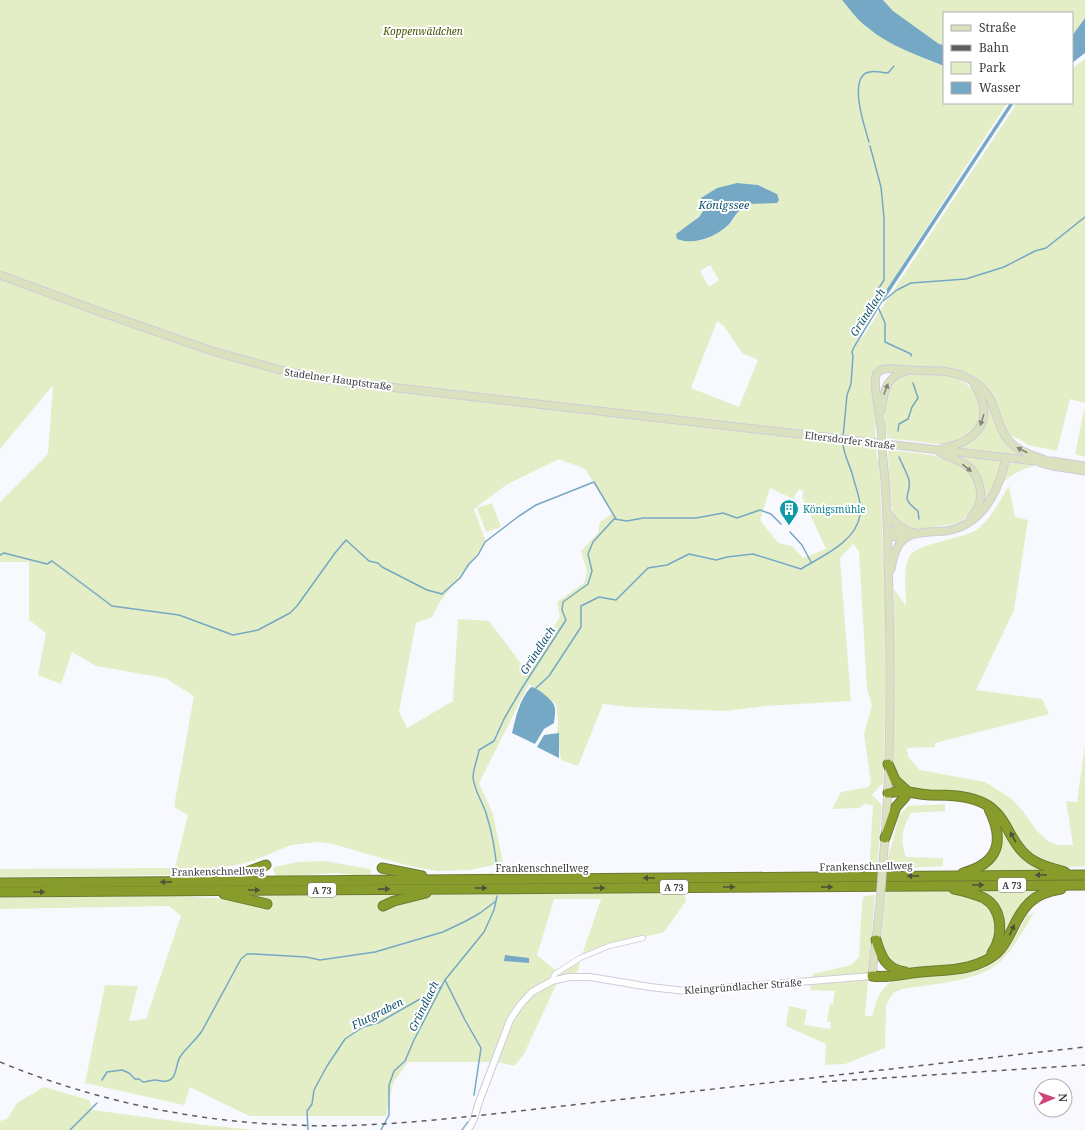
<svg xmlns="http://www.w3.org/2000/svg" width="1085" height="1130" viewBox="0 0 1085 1130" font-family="'Noto Serif',serif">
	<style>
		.green { fill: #e4eec6; fill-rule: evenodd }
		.water { fill: #75a8c4 }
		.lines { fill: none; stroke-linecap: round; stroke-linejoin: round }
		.stream { stroke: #75a8c4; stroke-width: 1.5 }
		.minor-casing { stroke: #cecdd9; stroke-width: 6 }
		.tertiary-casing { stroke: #cecdd9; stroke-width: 8 }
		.secondary-casing { stroke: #cecdd9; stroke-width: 9 }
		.motorway-casing { stroke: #6d7a32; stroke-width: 11 }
		.minor { stroke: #fff; stroke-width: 4.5 }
		.tertiary { stroke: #fff; stroke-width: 6 }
		.secondary { stroke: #dbe1bf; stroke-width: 7 }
		.motorway { stroke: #889c2b; stroke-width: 9 }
		.rail { stroke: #5d5c61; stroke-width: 1.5; stroke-dasharray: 5 5; stroke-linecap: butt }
		.secondary-bridge-casing { stroke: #cecdd9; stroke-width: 9; stroke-linecap: butt }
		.secondary-bridge { stroke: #dbe1bf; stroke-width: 7 }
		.oneway { fill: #838579 }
		.oneway2 { fill: #4e523a }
		.labels { text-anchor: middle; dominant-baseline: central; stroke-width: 4; stroke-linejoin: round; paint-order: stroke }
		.shield { fill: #fff; stroke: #767579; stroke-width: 1 }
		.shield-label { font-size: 9px; font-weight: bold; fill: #3b3a3f }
		.park-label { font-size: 10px; font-style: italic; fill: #475200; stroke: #fff }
		.street-label { font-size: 10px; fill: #3b3a3f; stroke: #fff }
		.culture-label { font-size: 10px; fill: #0d838f; stroke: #fff; text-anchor: start }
		.water-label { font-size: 11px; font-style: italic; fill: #0e506d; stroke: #fff }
	</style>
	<rect width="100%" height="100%" fill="#f8f8ff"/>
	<g class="green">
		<path d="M0,0H842L866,27L927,60L944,66V103H1007L883,295L851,350L864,335L1017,103H1072V69L1085,59V403L1070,399L1057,451L1028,445L1019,439L1010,436C1002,422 998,405 989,391C970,362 913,368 882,367L875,368L873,371L876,427H875L877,459L879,460L885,589V714L883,783L872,795L882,805L877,871H869L873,805L864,804L859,808L832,809L841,792L868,787L871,782L864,734L872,705L867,689L859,551L853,544L840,558L851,701L765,706L725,711L629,707L603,704L578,766L561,760L557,733L558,720L556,704L529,684L479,783L493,814L503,863L470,870L437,871L409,866L333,844L318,842L291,845L255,860L241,864L194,872L175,868L174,875L0,877V869L175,868L188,815L174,807L194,696L165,678L96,666L72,652L61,684L38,675L46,633L29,620V562H0V502L48,454L53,385L0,449ZM737,183L758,185L777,194V203H747L738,212L731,223L715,235L699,241L678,232L692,223L707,207L701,199ZM710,265L719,280L709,287L700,271ZM717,321L724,326L742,353L758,360L739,407L691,388ZM559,459L585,469L613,513L600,522L598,533L581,551L587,571L584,583L557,602L560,617L539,649L523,666L489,621L458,619L453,701L407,728L399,711L416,623L432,617L439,603L486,542L474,509L506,485ZM770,488L793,499L799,489L804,491L802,497L826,549L803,558L792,546L778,543L760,520Z"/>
		<polygon points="883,0 1085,0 1085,18 1072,36 1072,13 944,13 944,45 939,44 893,11"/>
		<path d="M914,372C930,374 948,373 962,381C992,400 983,438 949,444C940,445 930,443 921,442C910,440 898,440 887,438L886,428H885V398L888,387L901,374Z"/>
		<polygon points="984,394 1000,431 1034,457 957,449 972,440 978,434"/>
		<polygon points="1085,406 1085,457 1075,454"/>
		<path d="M888,450C912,453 941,453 962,466C982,478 982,509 961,521C954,525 919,530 911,528C905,527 899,523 896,518C887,506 889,465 888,450Z"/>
		<polygon points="952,455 1002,461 998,479 983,505 981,479"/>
		<path d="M1010,463L1029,464L1035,466C1022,469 1011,474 1002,484L1006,466Z"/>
		<path d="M1009,486L1015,517L1028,520L1014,610L976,690L1042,699L1049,714L935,743V747L907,748L908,757L920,770L985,782L1012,799L1022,810L1037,831L1048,841L1057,845H1073L1066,801L1077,802L1085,746V866L1070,867L1042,860L1023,845L1008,818L997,805L971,794L917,791L903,786L893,768L894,589L906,606C906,592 903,570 909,557C914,544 962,539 976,530C991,520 1000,500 1009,486Z"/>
		<polygon points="492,503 501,527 486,532 477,508"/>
		<path d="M945,804V811L911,813C902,830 900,838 906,857L943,858V866L887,869L888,862H887L899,816L908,806Z"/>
		<polygon points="998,821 1011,839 1050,871 979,871 991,861"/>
		<polygon points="324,861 371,869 371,877 336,873 277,877 273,870 275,867 297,862"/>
		<polygon points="974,890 1044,890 1039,893 999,949 978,960 910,970 901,968 887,961 880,939 886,892"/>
		<path d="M684,893L686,901L664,932L605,947L580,961L578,971L558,981L524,1054L514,1066L497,1062H408L393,1083L386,1116H249L190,1087L184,1105L85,1083L105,985L138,986L129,1021L146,1019L181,916L169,906L0,909V898L172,896L232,899L250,896ZM554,899H601L580,961L555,970L537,955Z"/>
		<path d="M875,895L865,1016H872C876,1005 877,994 886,986C895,977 909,978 920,977C945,975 973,976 995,963C1009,954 1019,929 1027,915L1034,913C1024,929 1015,947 1001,961C980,982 931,984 902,989L893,993L886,1005L885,1048L845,1064L825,1065L826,1044L786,1026L789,1006L807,1010L804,1025L830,1029L831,1022H827L830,1003L833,1004L835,991L810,990L813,974L851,965L859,957L862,902L864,896Z"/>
		<polygon points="44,1087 89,1100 93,1110 196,1124 255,1130 0,1130 0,1121 7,1119 18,1102"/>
	</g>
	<g class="water">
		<path d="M842,0H883L893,11L939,44L944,45V66C917,55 889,46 867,27C857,20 850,9 842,0Z"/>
		<polygon points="1085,18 1085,53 1072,63 1072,36"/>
		<polygon points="1010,103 1014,103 886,297 883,295"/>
		<path d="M737,183L758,185L777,194L779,200L777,203L747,204C744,206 740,209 738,212C735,215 733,219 731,222C719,236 695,246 677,239L676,234L699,217L706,207L701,198L717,188Z"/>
		<path d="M531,687C537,688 540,691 545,695C557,705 556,708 554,723L544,729L535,744L512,733C516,717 519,700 531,687Z"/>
		<polygon points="559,733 559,758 537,747 544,735"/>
		<polygon points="505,955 529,958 529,963 504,961"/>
	</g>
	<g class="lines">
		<g class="stream">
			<path d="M869,142C865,128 849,82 866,73C874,69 880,73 888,73L894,66"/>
			<polyline points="870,146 881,187 884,218 884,280 877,291 876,296 880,304"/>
			<polyline points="883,301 897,290 911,283 966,279 1004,267 1035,251 1046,248 1085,217"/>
			<polyline points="878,307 885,323 885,342 911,354 911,356"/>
			<polyline points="898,431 899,424 908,419 912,407 918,398 913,383"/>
			<polyline points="843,437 847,395 851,384 853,356 852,352 854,347 885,296"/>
			<path d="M899,457C902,464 907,473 909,480C912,496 898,496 918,511L919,519"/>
			<polyline points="790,532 802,545 811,562"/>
			<polyline points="0,555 4,553 47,564 52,561 112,606 179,615 233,635 258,630 290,613 297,606 335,553 346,540 369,561 378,563 382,567 427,590 442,594 460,578 469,564 478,555 485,542 519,516 536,505 594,482 616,519"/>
			<path d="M536,688L549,676L581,627V606L599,597L616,600L648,568L667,565L689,554L716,560L727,557L753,554L801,569C822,556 856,542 860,515C862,501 855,486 852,473C849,464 842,450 843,441"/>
			<path d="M497,874C496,853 492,832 486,813C482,801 474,790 473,777C473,769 478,758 479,750L494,741L504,719L522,688L566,620L562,610L563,602L588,584L592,571L588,554L593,542L614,519L627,521L643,518H696L723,513L737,518L760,510L771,514L781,524"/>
			<polyline points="445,980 465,1020 481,1048 474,1095"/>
			<path d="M102,1080L107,1072L122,1070L129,1073L135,1079H139L143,1082C147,1082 151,1080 155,1080C159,1080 163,1082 167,1081C178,1078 175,1065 180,1057C186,1048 195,1041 202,1031L241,959L247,954H254L306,957L320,960L375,952L443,932L466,921L480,913L496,901"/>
			<polyline points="70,1130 97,1103"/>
			<polyline points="308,1130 307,1111 312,1104 314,1090 327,1066 345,1039 363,1027 378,1023 441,987"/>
			<polyline points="381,1130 389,1115 389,1085 394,1071 405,1061 414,1040 445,980 484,932 494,910 497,896"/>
			<polyline points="462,1130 468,1122"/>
		</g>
		<defs>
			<polyline id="minor" points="552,981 555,974 580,958 609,946 643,938"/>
			<polyline id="tertiary" points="467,1130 471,1125 474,1119 479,1102 510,1020 520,1005 532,992 552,981 569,977 590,977 650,987 686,991 872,976"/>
			<g id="secondary">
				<polyline points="0,275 103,313 212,351 284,371 325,379 354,383 1035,461 1052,461 1085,466"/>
				<path d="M881,411C884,392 885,377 906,371"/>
				<path d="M881,427C880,417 872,381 877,373C879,371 882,369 885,369C893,367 901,370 909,370C926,371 946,369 963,376C972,380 984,388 989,397C998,413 999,436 1016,447C1023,453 1034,456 1043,459"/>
				<path d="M943,448C966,444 988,431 983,405C982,397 978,391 974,384"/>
				<path d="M939,452C949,457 962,461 970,468C979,477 984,495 978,507C976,511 973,514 971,518"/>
				<polyline points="1041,463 1052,466 1085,471"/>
				<polyline points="887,512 896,524 907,531"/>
				<path d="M888,534C896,529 907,531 916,533"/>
				<polyline points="888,534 894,537 907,537"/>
				<path d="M891,569C893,559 896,543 907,537C918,531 934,532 946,531C983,525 999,490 1006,457"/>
				<path d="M883,862C891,775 891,687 889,599C888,553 888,506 883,460"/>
				<polyline points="872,976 880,902"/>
			</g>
			<g id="motorway">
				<polyline points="888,764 895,780 907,791"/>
				<path d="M888,793C902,789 915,794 930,795C949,795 970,795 987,805C1008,818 1009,841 1026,855C1037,865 1051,868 1065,872"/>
				<polyline points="885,838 896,807 905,797"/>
				<polyline points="382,868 422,876"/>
				<path d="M963,873C999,863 1005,841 989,809"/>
				<polyline points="226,877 238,875 266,865"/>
				<polyline points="0,883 1085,875"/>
				<path d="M954,889C964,891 975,894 984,898C1003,909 1004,936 992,953"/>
				<polyline points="0,892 1085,885"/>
				<polyline points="224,894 267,904"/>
				<polyline points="383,906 394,901 426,893"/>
				<path d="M876,940C881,957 886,969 905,972"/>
				<path d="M872,976C886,978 898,975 912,973C940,969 974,973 997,953C1004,947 1008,938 1012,930C1023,906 1033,893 1061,889"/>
			</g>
		</defs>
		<use href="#minor" class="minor-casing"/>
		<use href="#tertiary" class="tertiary-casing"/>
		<use href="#secondary" class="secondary-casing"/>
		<use href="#motorway" class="motorway-casing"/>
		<use href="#minor" class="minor"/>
		<use href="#tertiary" class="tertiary"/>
		<use href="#secondary" class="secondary"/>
		<use href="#motorway" class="motorway"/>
		<g class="rail">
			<path d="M0,1062C92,1100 194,1122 294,1125C354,1128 415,1122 475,1116L1085,1047"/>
			<polyline points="822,1082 1085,1065"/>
		</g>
		<defs>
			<g id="secondary-bridge">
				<polyline points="881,427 883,460"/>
				<polyline points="880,902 883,862"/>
			</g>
		</defs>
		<use href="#secondary-bridge" class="secondary-bridge-casing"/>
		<use href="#secondary-bridge" class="secondary-bridge"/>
	</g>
	<defs><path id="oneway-solid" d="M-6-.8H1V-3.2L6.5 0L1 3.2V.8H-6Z"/></defs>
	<g class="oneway">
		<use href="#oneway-solid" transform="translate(886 389) rotate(-69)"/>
		<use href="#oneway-solid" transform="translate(982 420) rotate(108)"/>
		<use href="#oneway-solid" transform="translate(1022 450) rotate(-153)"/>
		<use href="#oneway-solid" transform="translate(967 468) rotate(39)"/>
	</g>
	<g class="oneway2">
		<use href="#oneway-solid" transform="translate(1013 837) rotate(-119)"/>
		<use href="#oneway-solid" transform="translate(1041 875) rotate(180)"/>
		<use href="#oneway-solid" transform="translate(913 876) rotate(179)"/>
		<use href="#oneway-solid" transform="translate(649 878) rotate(180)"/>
		<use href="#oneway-solid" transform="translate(166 882) rotate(179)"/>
		<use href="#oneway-solid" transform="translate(978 885)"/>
		<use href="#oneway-solid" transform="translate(729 887)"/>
		<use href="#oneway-solid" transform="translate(827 887) rotate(-1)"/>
		<use href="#oneway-solid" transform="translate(481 888)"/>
		<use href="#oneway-solid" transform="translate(599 888)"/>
		<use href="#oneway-solid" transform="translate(384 889) rotate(-1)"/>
		<use href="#oneway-solid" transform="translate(254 890)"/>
		<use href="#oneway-solid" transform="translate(39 892)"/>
		<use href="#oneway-solid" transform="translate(1012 930) rotate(-65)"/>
	</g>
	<defs>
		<symbol id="building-pin" viewBox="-11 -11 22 30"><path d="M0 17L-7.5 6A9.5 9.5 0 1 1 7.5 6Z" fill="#0f9aa8" stroke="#fff"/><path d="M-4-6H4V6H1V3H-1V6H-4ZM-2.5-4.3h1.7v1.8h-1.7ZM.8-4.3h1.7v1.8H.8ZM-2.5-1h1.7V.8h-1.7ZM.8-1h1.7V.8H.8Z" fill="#fff"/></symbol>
	</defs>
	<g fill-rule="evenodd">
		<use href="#building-pin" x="778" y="498" width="22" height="30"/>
	</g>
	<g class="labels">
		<g class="shield">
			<rect x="998" y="878" width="28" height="14" rx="3"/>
			<rect x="660" y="880" width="28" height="14" rx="3"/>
			<rect x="308" y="883" width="28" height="14" rx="3"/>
		</g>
		<g class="shield-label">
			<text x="1012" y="885">A 73</text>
			<text x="674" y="887">A 73</text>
			<text x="322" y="890">A 73</text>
		</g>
		<g class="park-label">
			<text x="423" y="31">Koppenwäldchen</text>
		</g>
		<g class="street-label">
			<text transform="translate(338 379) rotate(8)">Stadelner Hauptstraße</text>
			<text transform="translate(850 440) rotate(7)">Eltersdorfer Straße</text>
			<text transform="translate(866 866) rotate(-1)">Frankenschnellweg</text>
			<text x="542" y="868">Frankenschnellweg</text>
			<text transform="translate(218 871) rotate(-1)">Frankenschnellweg</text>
			<text transform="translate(743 986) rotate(-4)">Kleingründlacher Straße</text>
		</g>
		<g class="culture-label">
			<text x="803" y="509">Königsmühle</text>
		</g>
		<g class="water-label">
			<text x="724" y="204">Königssee</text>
			<text transform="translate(867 312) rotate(-57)">Gründlach</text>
			<text transform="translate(537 650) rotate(-57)">Gründlach</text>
			<text transform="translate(423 1006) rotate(-64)">Gründlach</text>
			<text transform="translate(377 1013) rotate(-27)">Flutgraben</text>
		</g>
	</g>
	<rect x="943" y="12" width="130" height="92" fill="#ffffff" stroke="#b1b0b2"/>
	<rect x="951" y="25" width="20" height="6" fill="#dbe1bf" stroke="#b1b0b2"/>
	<text x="979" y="32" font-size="12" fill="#3b3a3f">Straße</text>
	<rect x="951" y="45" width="20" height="6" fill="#5d5c61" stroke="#b1b0b2"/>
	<text x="979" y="52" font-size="12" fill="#3b3a3f">Bahn</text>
	<rect x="951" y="62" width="20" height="12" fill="#e4eec6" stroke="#b1b0b2"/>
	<text x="979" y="72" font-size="12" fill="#3b3a3f">Park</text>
	<rect x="951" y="82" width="20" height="12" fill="#75a8c4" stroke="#b1b0b2"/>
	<text x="979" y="92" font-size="12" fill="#3b3a3f">Wasser</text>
	<g transform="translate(1053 1098) rotate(88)"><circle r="19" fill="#ffffff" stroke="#b1b0b2"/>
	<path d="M0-3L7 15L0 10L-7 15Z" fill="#d04579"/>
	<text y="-6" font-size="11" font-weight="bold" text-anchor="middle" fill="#3b3a3f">N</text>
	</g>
</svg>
